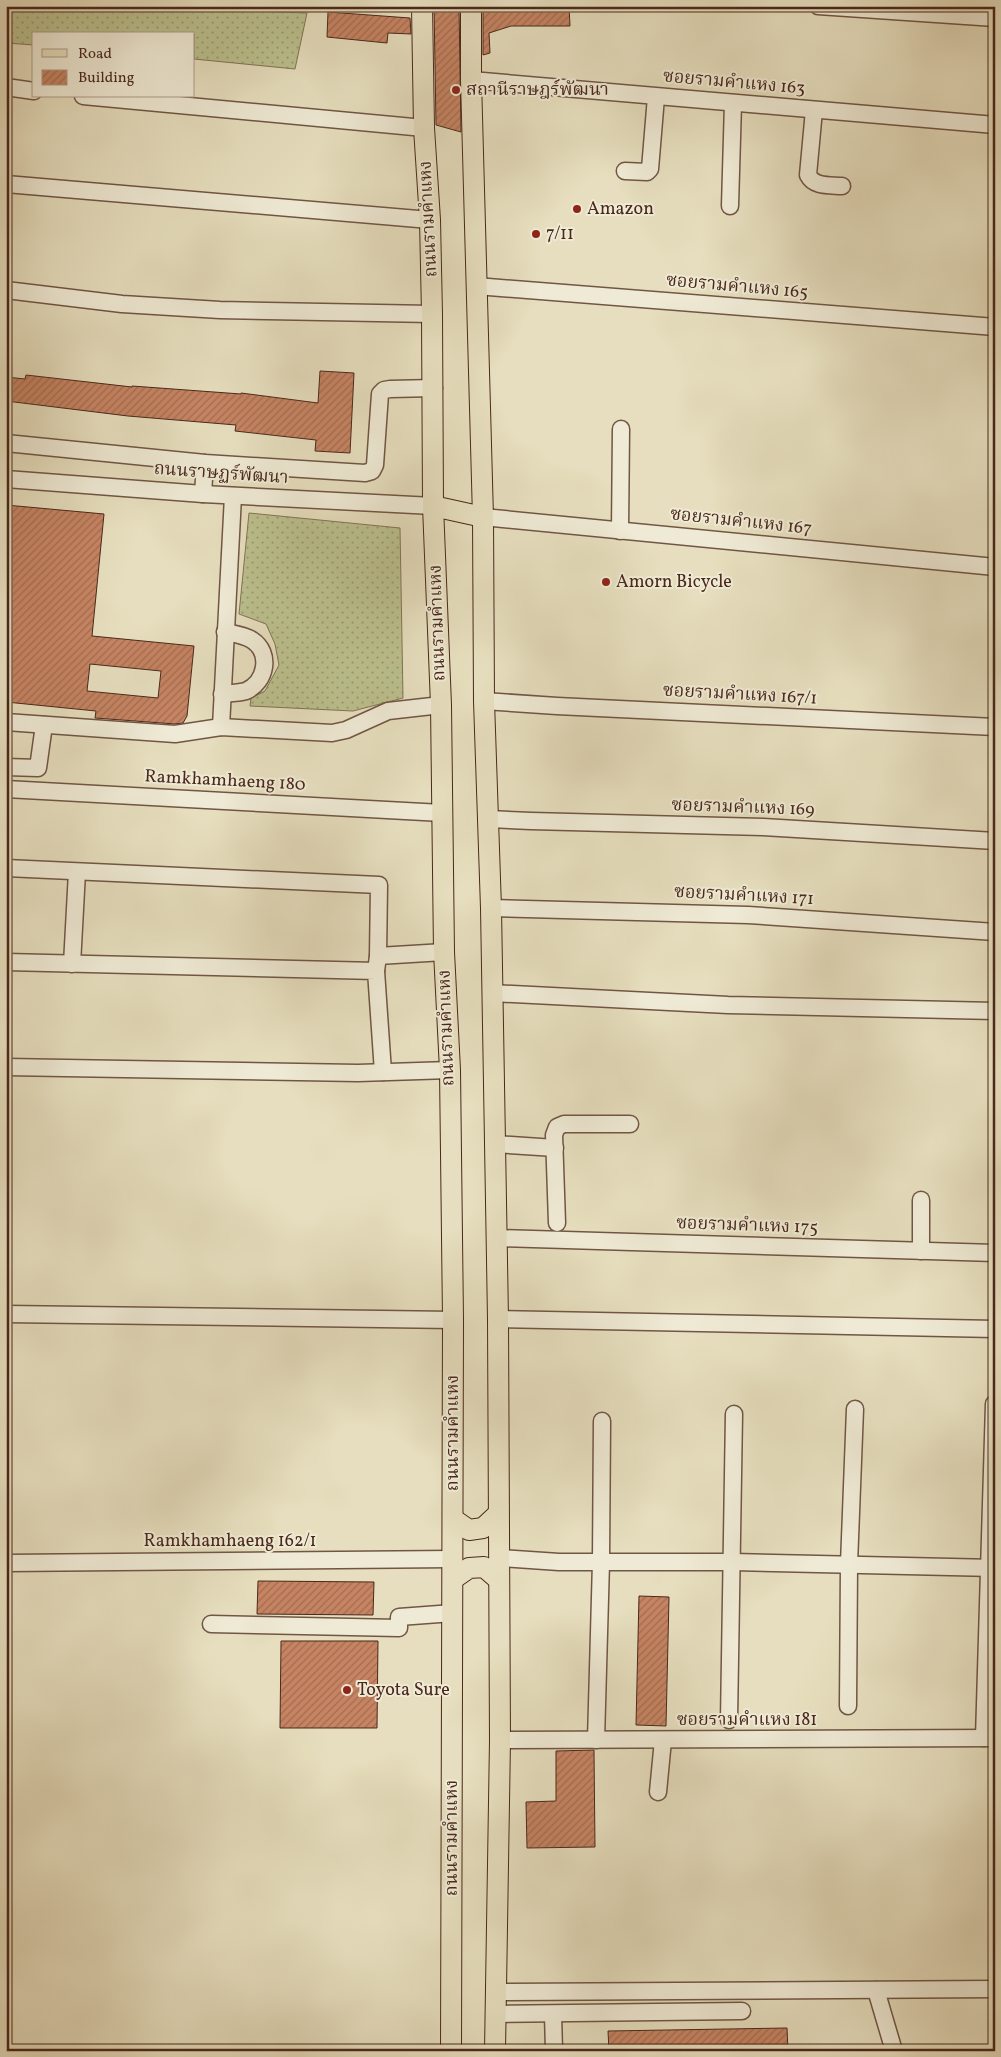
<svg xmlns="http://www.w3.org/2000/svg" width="1001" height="2057" viewBox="0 0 1001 2057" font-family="Vollkorn,'Noto Serif Thai',serif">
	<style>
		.grass { fill: url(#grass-dots); stroke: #827454 }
		.building { fill: url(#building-hatch); stroke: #4a281b; fill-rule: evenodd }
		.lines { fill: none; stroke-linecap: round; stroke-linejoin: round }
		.minor-casing { stroke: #715644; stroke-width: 19 }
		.major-casing { stroke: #4a281b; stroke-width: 22 }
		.minor { stroke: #efead5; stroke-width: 16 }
		.major { stroke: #e6debe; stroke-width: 20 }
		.poi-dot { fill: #8f2418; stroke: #efead5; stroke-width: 2 }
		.labels { text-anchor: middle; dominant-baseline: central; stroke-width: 4; stroke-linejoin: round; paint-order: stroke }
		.street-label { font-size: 18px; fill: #4a281b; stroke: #efead5 }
		.poi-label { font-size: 18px; fill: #4a281b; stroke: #efead5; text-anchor: start }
	</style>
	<defs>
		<pattern id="grass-dots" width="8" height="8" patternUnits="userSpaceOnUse" patternTransform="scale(1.25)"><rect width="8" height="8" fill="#bbc08e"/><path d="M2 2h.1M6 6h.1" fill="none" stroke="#9a9c73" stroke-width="1.8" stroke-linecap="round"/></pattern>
		<pattern id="building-hatch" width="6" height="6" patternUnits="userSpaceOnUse" patternTransform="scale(1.25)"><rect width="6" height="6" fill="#c68463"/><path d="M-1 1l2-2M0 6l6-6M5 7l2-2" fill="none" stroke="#a36c51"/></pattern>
	</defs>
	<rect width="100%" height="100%" fill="#e6debe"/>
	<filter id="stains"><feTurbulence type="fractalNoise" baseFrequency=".004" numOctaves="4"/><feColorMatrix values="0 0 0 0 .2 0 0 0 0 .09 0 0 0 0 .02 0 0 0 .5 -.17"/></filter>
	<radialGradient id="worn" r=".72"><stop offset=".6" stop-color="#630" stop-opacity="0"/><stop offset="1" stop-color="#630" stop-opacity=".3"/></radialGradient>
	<g class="grass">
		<polygon points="6,6 164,6 164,8 307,13 295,69 194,59 194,34 34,34 34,45 6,43"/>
		<polygon points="249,513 400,528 403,698 353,711 250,706 251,698 265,691 279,665 275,644 266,624 239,614"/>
	</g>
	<g class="building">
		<polygon points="434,6 459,6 461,132 436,125"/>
		<polygon points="483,6 569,6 570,26 511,26 489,33 490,53 483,55"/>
		<polygon points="328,12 410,18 411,34 388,33 387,43 327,37"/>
		<polygon points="320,371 354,373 350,453 315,451 316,440 235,431 236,425 128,416 6,401 6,377 25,379 26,375 132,387 132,386 241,394 241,393 318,403"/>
		<path d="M6,505L104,514L92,636L194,646L187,716L183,723L175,724L95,718L96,711L6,702ZM90,664L161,671L158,698L87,691Z"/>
		<polygon points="258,1581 374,1582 373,1615 257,1614"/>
		<polygon points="639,1596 669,1597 666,1726 636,1725"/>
		<polygon points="281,1641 378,1641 377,1728 280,1728"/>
		<polygon points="594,1750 595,1847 527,1848 526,1802 556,1801 556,1751"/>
		<polygon points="787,2028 788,2051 609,2051 608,2031"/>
	</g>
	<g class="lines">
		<defs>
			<g id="minor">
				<polyline points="818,6 995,18"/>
				<polyline points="471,80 995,125"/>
				<polyline points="6,87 34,91"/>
				<polyline points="83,96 424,128"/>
				<path d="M814,110L808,175C814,187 829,185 842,186"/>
				<polyline points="625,171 647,172 650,169 656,97"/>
				<polyline points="6,184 430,220"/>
				<polyline points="730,206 733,103"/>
				<polyline points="476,286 995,327"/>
				<polyline points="6,290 122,304 220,310 432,314"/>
				<polyline points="6,443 205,463 365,473 372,471 375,465 380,394 384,390 390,389 434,388"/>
				<polyline points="6,479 203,494 433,506"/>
				<polyline points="203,494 205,463"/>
				<polyline points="483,517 995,567"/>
				<polyline points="620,531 621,429"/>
				<path d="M222,694C230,693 239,693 246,691C266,682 272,653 252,640C244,635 234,634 225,632"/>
				<polyline points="484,701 557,706 995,727"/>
				<polyline points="6,722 175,734 221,727 332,733 346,730 388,711 441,705"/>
				<polyline points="221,727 233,496"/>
				<polyline points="6,767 38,768 44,725"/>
				<polyline points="6,789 442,813"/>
				<polyline points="489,819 531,821 763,827 995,841"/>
				<polyline points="6,868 379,885 378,956 376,971"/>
				<polyline points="491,908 748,915 995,932"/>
				<polyline points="378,956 444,952"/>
				<polyline points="6,962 376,971 383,1072"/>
				<polyline points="72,964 77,872"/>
				<polyline points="492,993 728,1005 995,1011"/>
				<polyline points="6,1067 358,1073 450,1070"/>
				<polyline points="495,1144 555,1148"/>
				<polyline points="557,1223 554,1135 557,1127 564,1124 630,1124"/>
				<polyline points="497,1238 995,1253"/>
				<polyline points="921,1251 921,1200"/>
				<polyline points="6,1314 453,1320"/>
				<polyline points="498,1319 995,1329"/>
				<polyline points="499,1558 559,1562 733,1562 995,1568"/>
				<polyline points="6,1563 453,1559"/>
				<polyline points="211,1624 399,1628 399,1617 453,1613"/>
				<polyline points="848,1706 849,1564 855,1409"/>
				<polyline points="729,1720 734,1414"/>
				<polyline points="984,1738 994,1404"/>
				<polyline points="500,1740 995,1738"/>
				<polyline points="596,1740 601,1562 602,1421"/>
				<polyline points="658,1792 663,1740"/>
				<polyline points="876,1990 894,2051"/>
				<polyline points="496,1992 995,1989"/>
				<polyline points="495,2014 742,2011"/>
				<polyline points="553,2014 554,2051"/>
			</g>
			<g id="major">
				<polyline points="422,6 424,128 430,220 432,314 433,506 441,705 444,952 450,1070 453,1320 451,2051"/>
				<polyline points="471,6 471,80 483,517 484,701 491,908 498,1319 500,1740 495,2051"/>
				<polyline points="433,506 483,517"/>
				<polyline points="453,1519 469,1530 483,1528 498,1514"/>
				<polyline points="453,1579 469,1568 484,1567 499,1580"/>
			</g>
		</defs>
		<use href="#minor" class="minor-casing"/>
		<use href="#major" class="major-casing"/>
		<use href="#minor" class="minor"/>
		<use href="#major" class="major"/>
	</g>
	<g class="poi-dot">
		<circle cx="456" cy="90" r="5"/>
		<circle cx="577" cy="209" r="5"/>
		<circle cx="536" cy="234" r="5"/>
		<circle cx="606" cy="582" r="5"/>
		<circle cx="347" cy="1690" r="5"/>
	</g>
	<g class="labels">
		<g class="street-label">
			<text transform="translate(734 83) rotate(5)">ซอยรามคำแหง 163</text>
			<text transform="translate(429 219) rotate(-93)">ถนนรามคำแหง</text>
			<text transform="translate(737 287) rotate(5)">ซอยรามคำแหง 165</text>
			<text transform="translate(221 474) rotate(4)">ถนนราษฏร์พัฒนา</text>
			<text transform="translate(741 522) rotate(6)">ซอยรามคำแหง 167</text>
			<text transform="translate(438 623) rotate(-92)">ถนนรามคำแหง</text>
			<text transform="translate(740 695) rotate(3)">ซอยรามคำแหง 167/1</text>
			<text transform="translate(225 781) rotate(3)">Ramkhamhaeng 180</text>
			<text transform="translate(743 808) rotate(2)">ซอยรามคำแหง 169</text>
			<text transform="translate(744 896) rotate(3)">ซอยรามคำแหง 171</text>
			<text transform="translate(447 1028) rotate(-92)">ถนนรามคำแหง</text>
			<text transform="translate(747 1226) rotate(2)">ซอยรามคำแหง 175</text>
			<text transform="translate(453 1433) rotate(-90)">ถนนรามคำแหง</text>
			<text x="230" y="1541">Ramkhamhaeng 162/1</text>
			<text x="747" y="1720">ซอยรามคำแหง 181</text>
			<text transform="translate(452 1838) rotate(-90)">ถนนรามคำแหง</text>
		</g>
		<g class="poi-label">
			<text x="466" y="90">สถานีราษฎร์พัฒนา</text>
			<text x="587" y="209">Amazon</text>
			<text x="546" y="234">7/11</text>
			<text x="616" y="582">Amorn Bicycle</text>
			<text x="357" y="1690">Toyota Sure</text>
		</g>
	</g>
	<rect width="1001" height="2057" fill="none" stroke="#e6debe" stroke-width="25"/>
	<rect x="8" y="8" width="986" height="2042" fill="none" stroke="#4a281b" stroke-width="2.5"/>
	<rect x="12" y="12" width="976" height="2032" fill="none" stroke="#4a281b"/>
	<rect x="32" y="32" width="162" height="65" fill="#efead5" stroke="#ad9c8b"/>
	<rect x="42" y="49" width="25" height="8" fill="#e6debe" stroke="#ad9c8b"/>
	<text x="78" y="58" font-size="15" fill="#4a281b">Road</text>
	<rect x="42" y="70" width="25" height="15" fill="url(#building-hatch)" stroke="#ad9c8b"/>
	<text x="78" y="82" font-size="15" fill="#4a281b">Building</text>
	<rect width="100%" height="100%" filter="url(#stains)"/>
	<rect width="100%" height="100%" fill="url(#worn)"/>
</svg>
